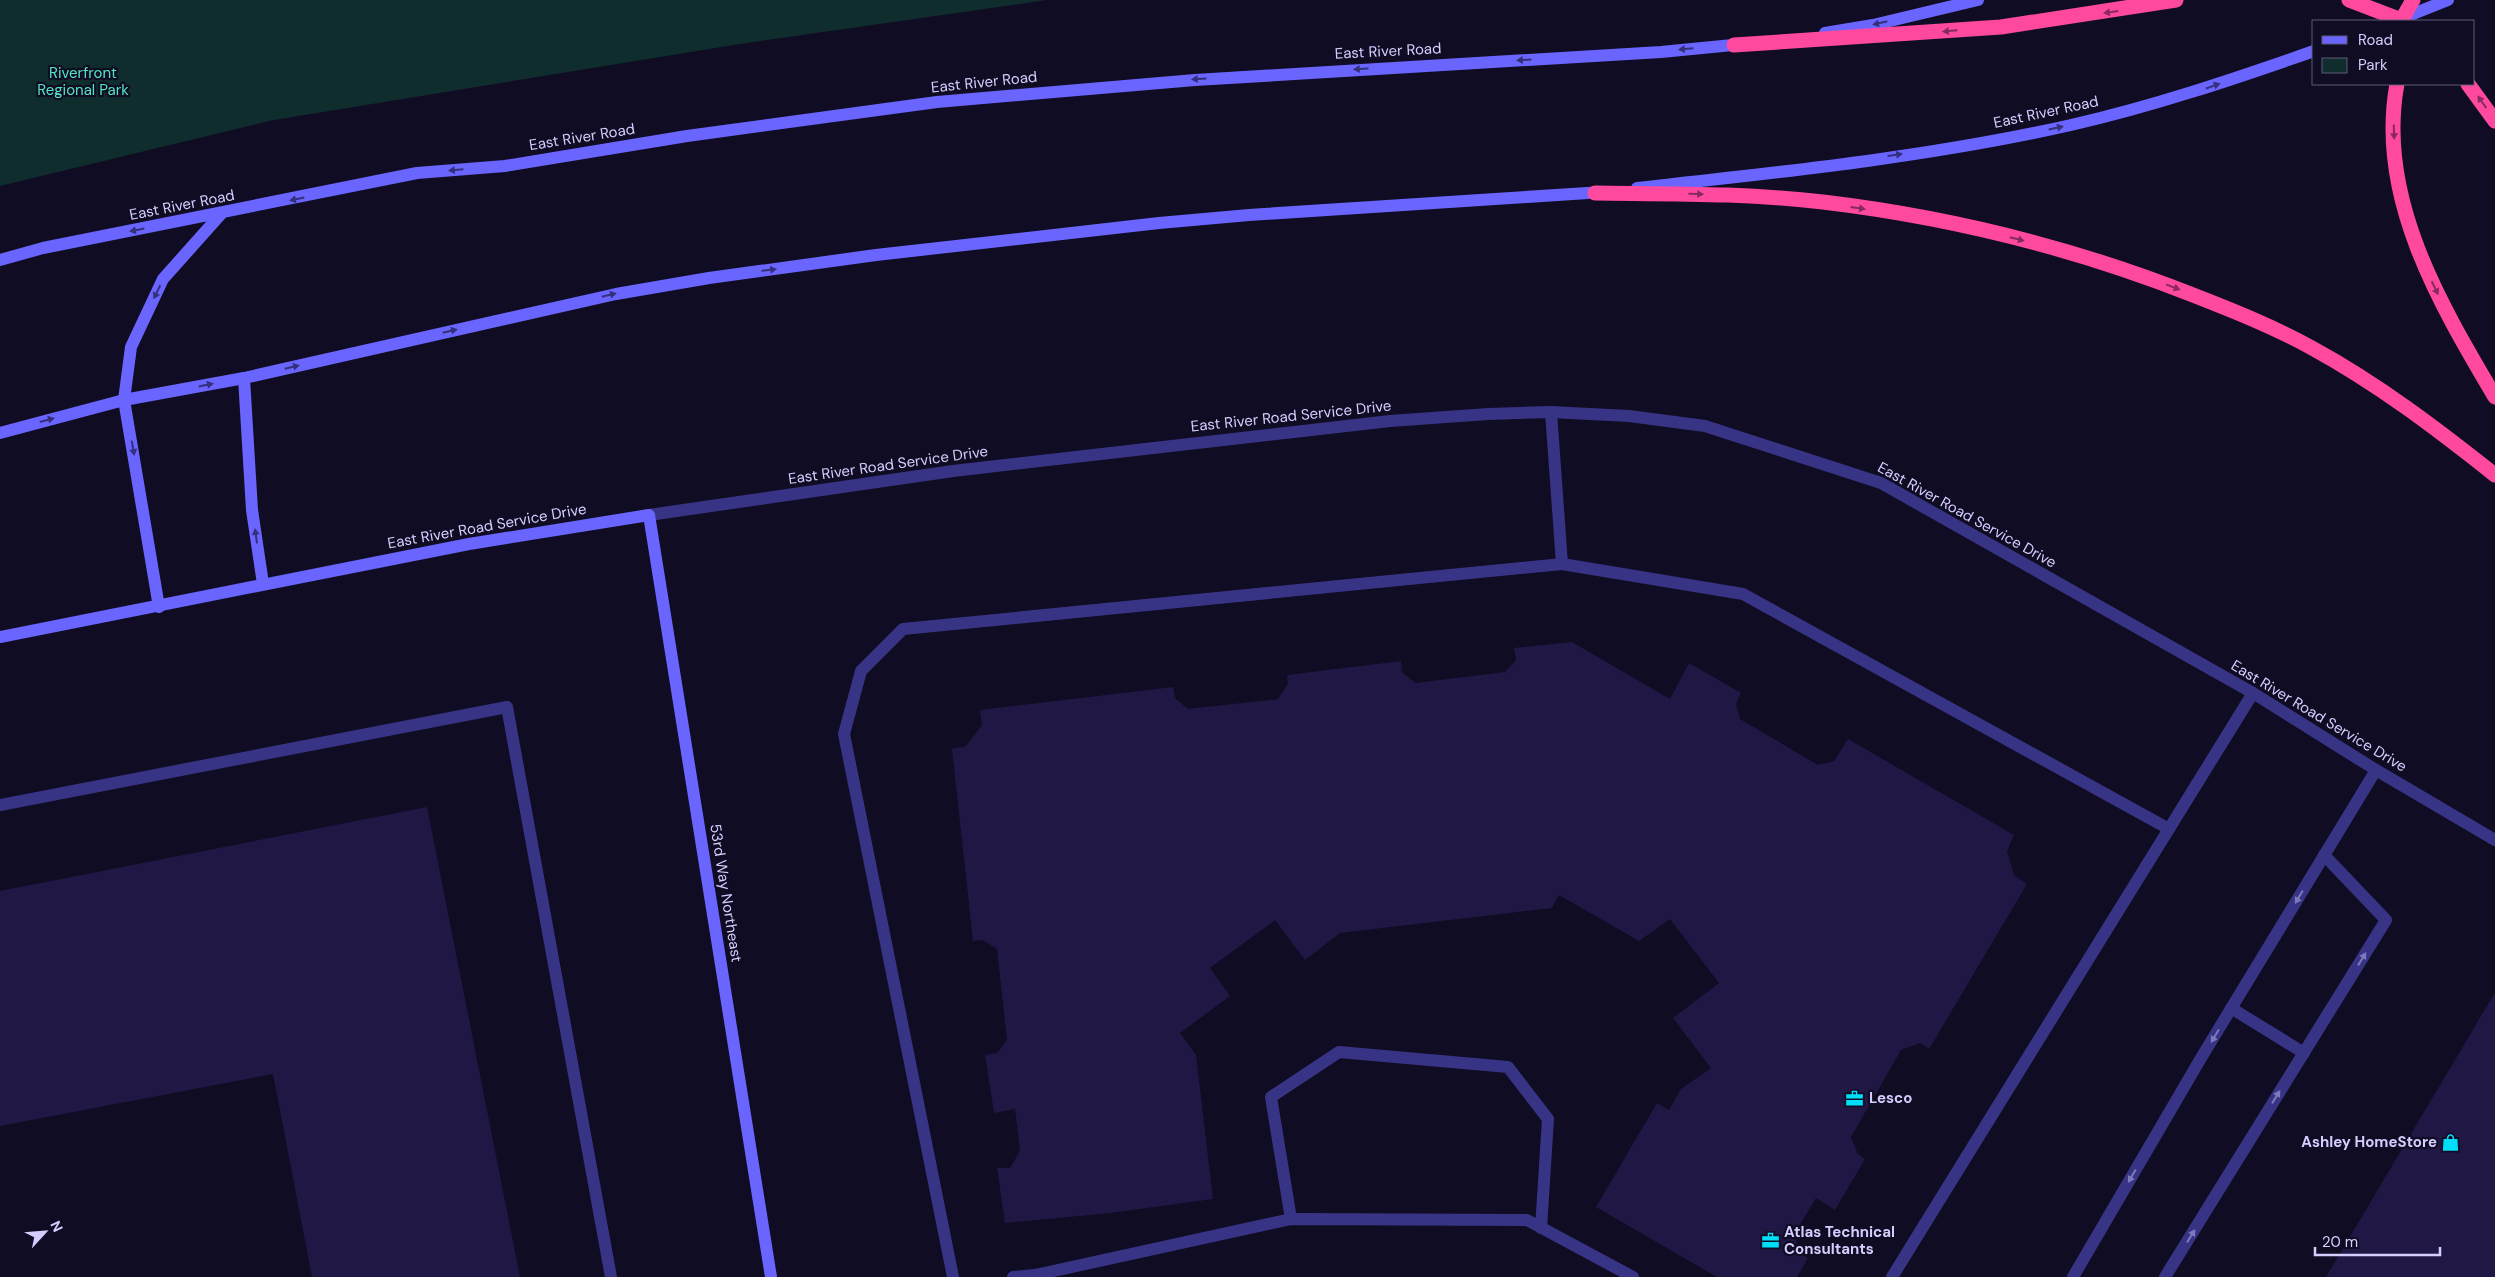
<svg xmlns="http://www.w3.org/2000/svg" width="2495" height="1277" viewBox="0 0 2495 1277" font-family="'DM Sans',sans-serif">
	<style>
		.green { fill: #0f2d2c }
		.building { fill: #211745 }
		.lines { fill: none; stroke-linecap: round; stroke-linejoin: round }
		.lane { stroke: #383485; stroke-width: 12 }
		.street { stroke: #383485; stroke-width: 12 }
		.secondary { stroke: #6a65ff; stroke-width: 12 }
		.highway { stroke: #ff499f; stroke-width: 15 }
		.oneway { fill: #882a61 }
		.oneway2 { fill: #34307b }
		.oneway3 { fill: #7e79bc }
		.labels { text-anchor: middle; dominant-baseline: central; stroke-width: 4.5; stroke-linejoin: round; paint-order: stroke }
		.street-label { font-size: 15px; fill: #d4ceff; stroke: #100c23 }
		.park-label { font-size: 15px; fill: #53e6c2; stroke: #100c23 }
		.poi-label { font-size: 15px; font-weight: bold; fill: #d4ceff; stroke: #100c23; text-anchor: start }
	</style>
	<rect width="100%" height="100%" fill="#100c23"/>
	<polygon class="green" points="0,0 1047,0 740,44 274,120 0,186"/>
	<g class="building">
		<polygon points="1572,642 1670,699 1689,663 1741,693 1736,704 1740,719 1818,765 1834,761 1848,739 2014,835 2007,851 2014,875 2027,884 1929,1049 1920,1043 1901,1050 1851,1137 1858,1154 1865,1159 1835,1210 1816,1198 1794,1235 1799,1252 1808,1258 1797,1277 1717,1277 1596,1207 1657,1103 1669,1110 1681,1089 1711,1068 1673,1018 1719,983 1670,919 1639,941 1559,895 1552,908 1340,933 1305,960 1275,920 1210,968 1230,996 1180,1033 1196,1055 1213,1199 1110,1213 1005,1223 997,1168 1010,1168 1020,1151 1015,1109 994,1113 985,1055 997,1053 1007,1040 997,949 983,940 973,941 952,749 966,746 982,725 980,710 1173,687 1175,698 1188,709 1278,699 1288,684 1287,675 1401,661 1402,672 1415,683 1505,672 1516,660 1514,648"/>
		<polygon points="427,807 520,1277 312,1277 273,1074 0,1126 0,891"/>
		<polygon points="2495,993 2495,1277 2326,1277 2487,1006"/>
	</g>
	<g class="lines">
		<g class="lane">
			<polyline points="1551,412 1562,564"/>
			<polyline points="0,805 507,707 611,1277"/>
			<polyline points="2231,1008 2304,1053"/>
			<polyline points="1291,1219 1271,1097 1339,1052 1508,1067 1548,1119 1541,1228"/>
			<polyline points="953,1277 844,734 861,671 903,629 1562,564 1743,594 2169,829"/>
			<polyline points="1013,1277 1035,1275 1291,1219 1527,1220 1633,1277"/>
			<polyline points="1892,1277 2253,693"/>
			<polyline points="2073,1277 2201,1058 2376,770"/>
			<polyline points="2165,1277 2386,920 2324,855"/>
		</g>
		<polyline class="street" points="649,515 953,471 1390,421 1488,414 1551,412 1629,416 1705,426 1881,483 2253,693 2376,770 2495,840"/>
		<g class="secondary">
			<polyline points="2398,20 2448,0"/>
			<polyline points="1825,33 1873,25 1978,0"/>
			<path d="M1637,188C1782,172 1930,157 2071,125C2154,106 2234,79 2314,51"/>
			<polyline points="0,260 43,248 417,173 505,166 687,136 937,102 1195,80 1661,52 1743,44"/>
			<polyline points="244,378 252,510 263,584"/>
			<polyline points="0,433 124,400 244,378 616,294 709,278 876,255 1159,223 1249,215 1603,192"/>
			<polyline points="159,607 124,400 131,347 163,279 221,214"/>
			<polyline points="0,637 469,544 649,515 771,1277"/>
		</g>
		<g class="highway">
			<polyline points="2349,0 2404,21"/>
			<polyline points="2401,21 2413,0"/>
			<polyline points="1734,45 2001,27 2176,0"/>
			<path d="M2397,84C2376,197 2440,304 2495,397"/>
			<polyline points="2468,84 2495,121"/>
			<path d="M1595,193C1671,194 1747,193 1823,202C1949,217 2074,248 2193,295C2234,311 2274,327 2312,348C2378,384 2437,429 2495,475"/>
		</g>
	</g>
	<defs><path id="oneway-solid" d="M-6-.8H1V-3.2L6.5 0L1 3.2V.8H-6Z" transform="scale(1.25)"/></defs>
	<g class="oneway">
		<use href="#oneway-solid" transform="translate(2111 12) rotate(172)"/>
		<use href="#oneway-solid" transform="translate(1950 31) rotate(175)"/>
		<use href="#oneway-solid" transform="translate(2482 102) rotate(-125)"/>
		<use href="#oneway-solid" transform="translate(2394 132) rotate(88)"/>
		<use href="#oneway-solid" transform="translate(1696 194) rotate(1)"/>
		<use href="#oneway-solid" transform="translate(1858 208) rotate(8)"/>
		<use href="#oneway-solid" transform="translate(2017 239) rotate(14)"/>
		<use href="#oneway-solid" transform="translate(2173 287) rotate(21)"/>
		<use href="#oneway-solid" transform="translate(2435 288) rotate(64)"/>
	</g>
	<g class="oneway2">
		<use href="#oneway-solid" transform="translate(1880 23) rotate(167)"/>
		<use href="#oneway-solid" transform="translate(1686 49) rotate(175)"/>
		<use href="#oneway-solid" transform="translate(1524 60) rotate(176)"/>
		<use href="#oneway-solid" transform="translate(1361 69) rotate(177)"/>
		<use href="#oneway-solid" transform="translate(1199 79) rotate(176)"/>
		<use href="#oneway-solid" transform="translate(2213 86) rotate(-19)"/>
		<use href="#oneway-solid" transform="translate(2056 128) rotate(-12)"/>
		<use href="#oneway-solid" transform="translate(1895 155) rotate(-8)"/>
		<use href="#oneway-solid" transform="translate(456 170) rotate(175)"/>
		<use href="#oneway-solid" transform="translate(297 199) rotate(168)"/>
		<use href="#oneway-solid" transform="translate(137 230) rotate(169)"/>
		<use href="#oneway-solid" transform="translate(769 270) rotate(-7)"/>
		<use href="#oneway-solid" transform="translate(157 292) rotate(116)"/>
		<use href="#oneway-solid" transform="translate(609 295) rotate(-13)"/>
		<use href="#oneway-solid" transform="translate(450 331) rotate(-13)"/>
		<use href="#oneway-solid" transform="translate(292 367) rotate(-13)"/>
		<use href="#oneway-solid" transform="translate(206 385) rotate(-11)"/>
		<use href="#oneway-solid" transform="translate(47 420) rotate(-15)"/>
		<use href="#oneway-solid" transform="translate(133 448) rotate(80)"/>
		<use href="#oneway-solid" transform="translate(256 536) rotate(-98)"/>
	</g>
	<g class="oneway3">
		<use href="#oneway-solid" transform="translate(2299 897) rotate(121)"/>
		<use href="#oneway-solid" transform="translate(2362 959) rotate(-58)"/>
		<use href="#oneway-solid" transform="translate(2215 1036) rotate(121)"/>
		<use href="#oneway-solid" transform="translate(2276 1097) rotate(-58)"/>
		<use href="#oneway-solid" transform="translate(2132 1176) rotate(120)"/>
		<use href="#oneway-solid" transform="translate(2191 1236) rotate(-58)"/>
	</g>
	<defs>
		<symbol id="office-bare" viewBox="-9 -9 18 18"><path d="M-6-3h4V-5.5h4V-3h4V5H-6ZM-1-4.5V-3h2v-1.5ZM-6 0V1H6V0Z" fill="#00dff9" stroke="#100c23" stroke-width="2.5" paint-order="stroke"/></symbol>
		<symbol id="shop-bare" viewBox="-9 -9 18 18"><path d="M-5-2.5h2.3a2.7 3.5 0 0 1 5.4 0H5L5.5 6h-11ZM-1.5-2.5h3a1.5 2.3 0 0 0-3 0Z" fill="#00dff9" stroke="#100c23" stroke-width="2.5" paint-order="stroke"/></symbol>
	</defs>
	<g fill-rule="evenodd">
		<use href="#office-bare" x="1842" y="1086" width="25" height="25"/>
		<use href="#shop-bare" x="2438" y="1130" width="25" height="25"/>
		<use href="#office-bare" x="1758" y="1228" width="25" height="25"/>
	</g>
	<g class="labels">
		<g class="street-label">
			<text transform="translate(1388 51) rotate(-3)">East River Road</text>
			<text transform="translate(984 82) rotate(-6)">East River Road</text>
			<text transform="translate(2046 112) rotate(-12)">East River Road</text>
			<text transform="translate(582 137) rotate(-9)">East River Road</text>
			<text transform="translate(182 205) rotate(-11)">East River Road</text>
			<text transform="translate(1291 416) rotate(-6)">East River Road Service Drive</text>
			<text transform="translate(888 465) rotate(-8)">East River Road Service Drive</text>
			<text transform="translate(1967 515) rotate(29)">East River Road Service Drive</text>
			<text transform="translate(487 526) rotate(-10)">East River Road Service Drive</text>
			<text transform="translate(2319 716) rotate(31)">East River Road Service Drive</text>
			<text transform="translate(726 893) rotate(81)">53rd Way Northeast</text>
		</g>
		<g class="park-label">
			<text x="83" y="73">Riverfront<tspan x="83" dy="17">Regional Park</tspan></text>
		</g>
		<g class="poi-label">
			<text x="1869" y="1098">Lesco</text>
			<text x="2437" y="1142" text-anchor="end">Ashley HomeStore</text>
			<text x="1784" y="1232">Atlas Technical<tspan x="1784" dy="17">Consultants</tspan></text>
		</g>
	</g>
	<rect x="2312" y="20" width="162" height="65" fill="#100c23" stroke="#5e5a7b"/>
	<rect x="2322" y="36" width="25" height="8" fill="#6a65ff" stroke="#5e5a7b"/>
	<text x="2358" y="45" font-size="15" fill="#d4ceff">Road</text>
	<rect x="2322" y="58" width="25" height="15" fill="#0f2d2c" stroke="#5e5a7b"/>
	<text x="2358" y="70" font-size="15" fill="#d4ceff">Park</text>
	<g transform="translate(45 1232) rotate(64)" stroke="#100c23" stroke-width="4" paint-order="stroke">
	<path d="M0-4L9 19L0 12L-9 19Z" fill="#d4ceff"/>
	<text y="-8" font-size="14" font-weight="bold" text-anchor="middle" fill="#d4ceff">N</text>
	</g>
	<path d="M2315 1247v8h125v-8" fill="none" stroke="#d4ceff" stroke-width="2.5"/>
	<text x="2322" y="1247" font-size="15" fill="#d4ceff" stroke="#100c23" stroke-width="4" paint-order="stroke">20 m</text>
</svg>
